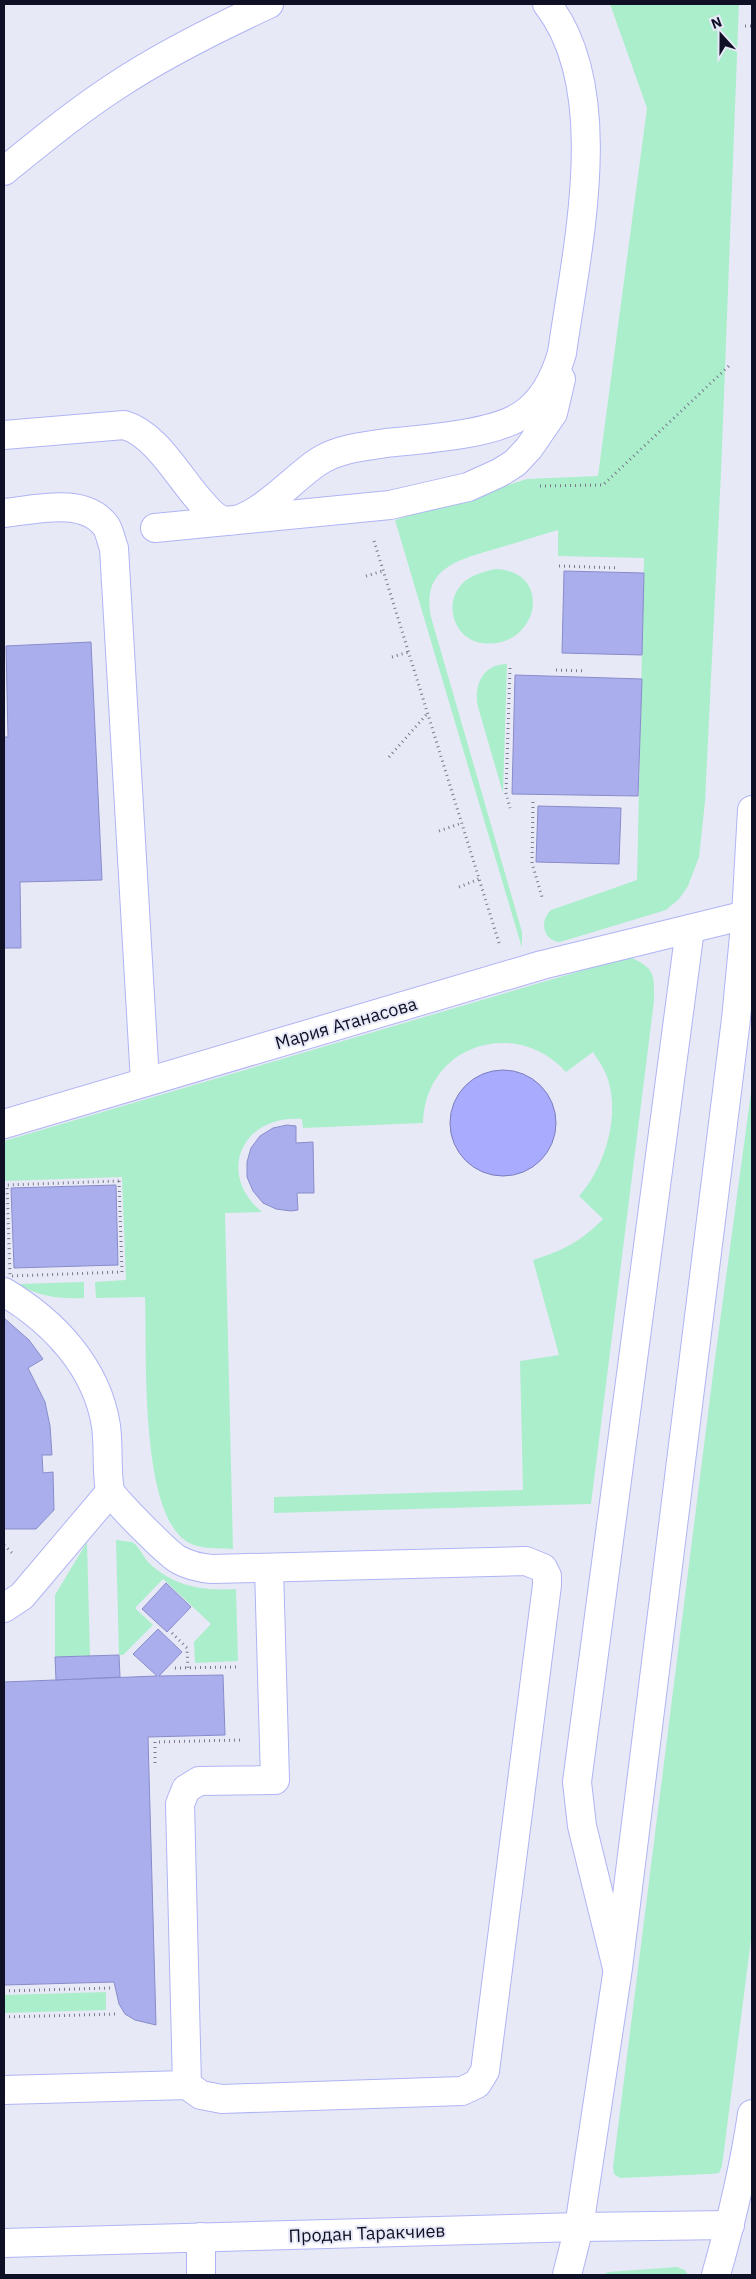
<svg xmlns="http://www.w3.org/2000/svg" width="756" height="2279" viewBox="0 0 756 2279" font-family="'IBM Plex Sans',sans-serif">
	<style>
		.green { fill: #abeecb }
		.water { fill: #a9acfe; stroke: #7b7dbd }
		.building { fill: #aaaeed; stroke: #898cca }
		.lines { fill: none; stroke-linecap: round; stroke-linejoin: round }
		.minor-casing { stroke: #b0b4f4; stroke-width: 30 }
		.major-casing { stroke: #b0b4f4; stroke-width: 30 }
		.path { stroke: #79798c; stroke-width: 3; stroke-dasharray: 1 4; stroke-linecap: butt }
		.minor { stroke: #fff; stroke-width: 28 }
		.major { stroke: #fff; stroke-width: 28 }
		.labels { text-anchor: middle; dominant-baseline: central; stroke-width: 4; stroke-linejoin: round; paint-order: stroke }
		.street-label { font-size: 18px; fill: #0f0f26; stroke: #e8e9f7 }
	</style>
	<rect width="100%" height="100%" fill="#e8e9f7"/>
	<g class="green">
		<path d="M610,4H739L721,473L705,802L699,857L688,886L679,899L666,910L560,942C543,941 539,921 551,910L637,880L644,558L558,556V530C537,536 516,543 495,549C458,560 421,568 431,617L522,932V948L395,520L527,479L598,476L647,108Z"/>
		<path d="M496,569C556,572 537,651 482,643C454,639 443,604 462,584C470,575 485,571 496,569Z"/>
		<path d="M507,664L503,793L478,707C473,685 483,664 507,664Z"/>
		<path d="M632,958C656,969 654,976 654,1001L591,1504L274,1513V1497L523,1490L520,1361L559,1355L533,1260C564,1250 580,1242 603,1219L579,1196C604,1168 619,1120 609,1083C606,1071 599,1061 593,1052L566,1072C515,1016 425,1045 423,1123L303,1128L302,1119C243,1114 215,1173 262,1212L225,1213L233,1549C216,1548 196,1550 182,1538C140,1500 147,1353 145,1297L96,1298L95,1282L126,1280L122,1177L4,1181V1141L611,962Z"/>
		<polygon points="752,1085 752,1932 722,2166 719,2173 710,2174 620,2178 614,2174 613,2167 714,1366"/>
		<path d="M84,1282V1298C60,1299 40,1297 18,1284Z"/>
		<path d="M116,1540L132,1542C140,1547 143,1557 149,1563C174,1587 204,1591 236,1589L238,1661L195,1663L194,1642L211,1624L163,1579L135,1608L153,1625L123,1655H119Z"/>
		<polygon points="87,1542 90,1656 55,1657 55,1595"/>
		<polygon points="106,1992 106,2010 4,2013 4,1995"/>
		<polygon points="677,2267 685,2270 688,2275 603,2275 608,2272"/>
	</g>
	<circle class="water" cx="503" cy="1123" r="53"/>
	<g class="building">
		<polygon points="564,571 644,573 642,655 562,653"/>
		<polygon points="91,642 102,880 20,882 21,948 4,948 4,737 8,737 6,646"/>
		<polygon points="515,675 642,679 638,796 512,794"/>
		<polygon points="538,806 621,808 619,864 536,862"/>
		<polygon points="287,1125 296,1126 296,1143 313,1142 314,1193 297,1193 298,1210 291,1211 276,1209 263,1203 253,1191 247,1177 247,1162 251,1148 260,1136 273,1128"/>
		<polygon points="116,1185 118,1265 14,1268 11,1188"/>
		<polygon points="4,1318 29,1340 43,1359 28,1368 45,1402 50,1426 52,1455 42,1455 43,1473 53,1472 54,1510 36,1529 4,1529"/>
		<polygon points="166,1583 191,1607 167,1632 142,1609"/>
		<polygon points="158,1629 182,1652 159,1676 223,1675 225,1735 148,1737 156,2025 135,2020 125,2014 119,2004 114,1982 4,1985 4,1682 157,1676 133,1654"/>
		<polygon points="119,1655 120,1677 56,1680 55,1657"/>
	</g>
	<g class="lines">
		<defs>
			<g id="minor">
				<path d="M4,171C40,142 76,112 116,86C164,54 217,28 269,4"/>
				<path d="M4,435L124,425C157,434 180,480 203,504C208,510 215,518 223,520C253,527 296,474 321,460C340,449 364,446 386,443C423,439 492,435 522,415C544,401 555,377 562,353C576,252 615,91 547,4"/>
				<path d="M4,513C35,510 84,496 106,526C110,532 111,541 114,548L145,1082"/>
				<polyline points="155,528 390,505 468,487 499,473 515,463 529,448 553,413 561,379"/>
				<polyline points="4,1124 542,965 746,915"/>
				<path d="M4,1292C53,1321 97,1367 106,1426C109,1447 106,1470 110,1491C112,1498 170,1556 179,1560C190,1566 200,1568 212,1569L526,1561L543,1568L547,1576V1585L485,2071L477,2084L462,2091L222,2099L201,2095L187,2085L4,2090"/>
				<polyline points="4,1608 22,1596 110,1492"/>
				<polyline points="617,1968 582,1826 577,1782 690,929"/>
				<polyline points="187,2085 180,1804 186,1789 199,1781 275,1780 269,1568"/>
				<polyline points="201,2237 201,2275"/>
				<polyline points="4,2243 579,2227 730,2225"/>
			</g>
			<g id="major">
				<polyline points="567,2275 579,2227 618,1968 736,1019 746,915 752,810"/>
				<path d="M716,2275C731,2222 744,2169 752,2114"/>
			</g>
		</defs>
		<use href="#minor" class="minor-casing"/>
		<use href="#major" class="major-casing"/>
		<g class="path">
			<polyline points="745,26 752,26"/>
			<polyline points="540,486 603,485 731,364"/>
			<polyline points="374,541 499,943"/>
			<polyline points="559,566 619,568"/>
			<polyline points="366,576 383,571"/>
			<polyline points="392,657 409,652"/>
			<polyline points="510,668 506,793 510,808"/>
			<polyline points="556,670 586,671"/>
			<polyline points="389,757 427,714"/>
			<polyline points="533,802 532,863 542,897"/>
			<polyline points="439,831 462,823"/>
			<polyline points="459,887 479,879"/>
			<polygon points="119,1181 122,1272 10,1276 7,1185"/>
			<polyline points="4,1545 14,1555"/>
			<polyline points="172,1633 187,1648 188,1668"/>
			<polyline points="175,1668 238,1667"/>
			<polyline points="155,1763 155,1742 240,1740"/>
			<polyline points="4,1991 111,1988"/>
			<polyline points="4,2017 118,2014"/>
		</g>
		<use href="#minor" class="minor"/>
		<use href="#major" class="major"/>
	</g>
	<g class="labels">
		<g class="street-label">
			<text transform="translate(346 1023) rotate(-16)">Мария Атанасова</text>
			<text transform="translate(367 2233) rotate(-2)">Продан Таракчиев</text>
		</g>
	</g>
	<rect width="756" height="2279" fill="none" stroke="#0f0f26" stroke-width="10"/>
	<g transform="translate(721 35) rotate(339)" stroke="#e8e9f7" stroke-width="4" paint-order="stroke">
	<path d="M0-4L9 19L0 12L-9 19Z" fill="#0f0f26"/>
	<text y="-8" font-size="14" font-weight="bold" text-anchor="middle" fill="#0f0f26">N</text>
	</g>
</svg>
